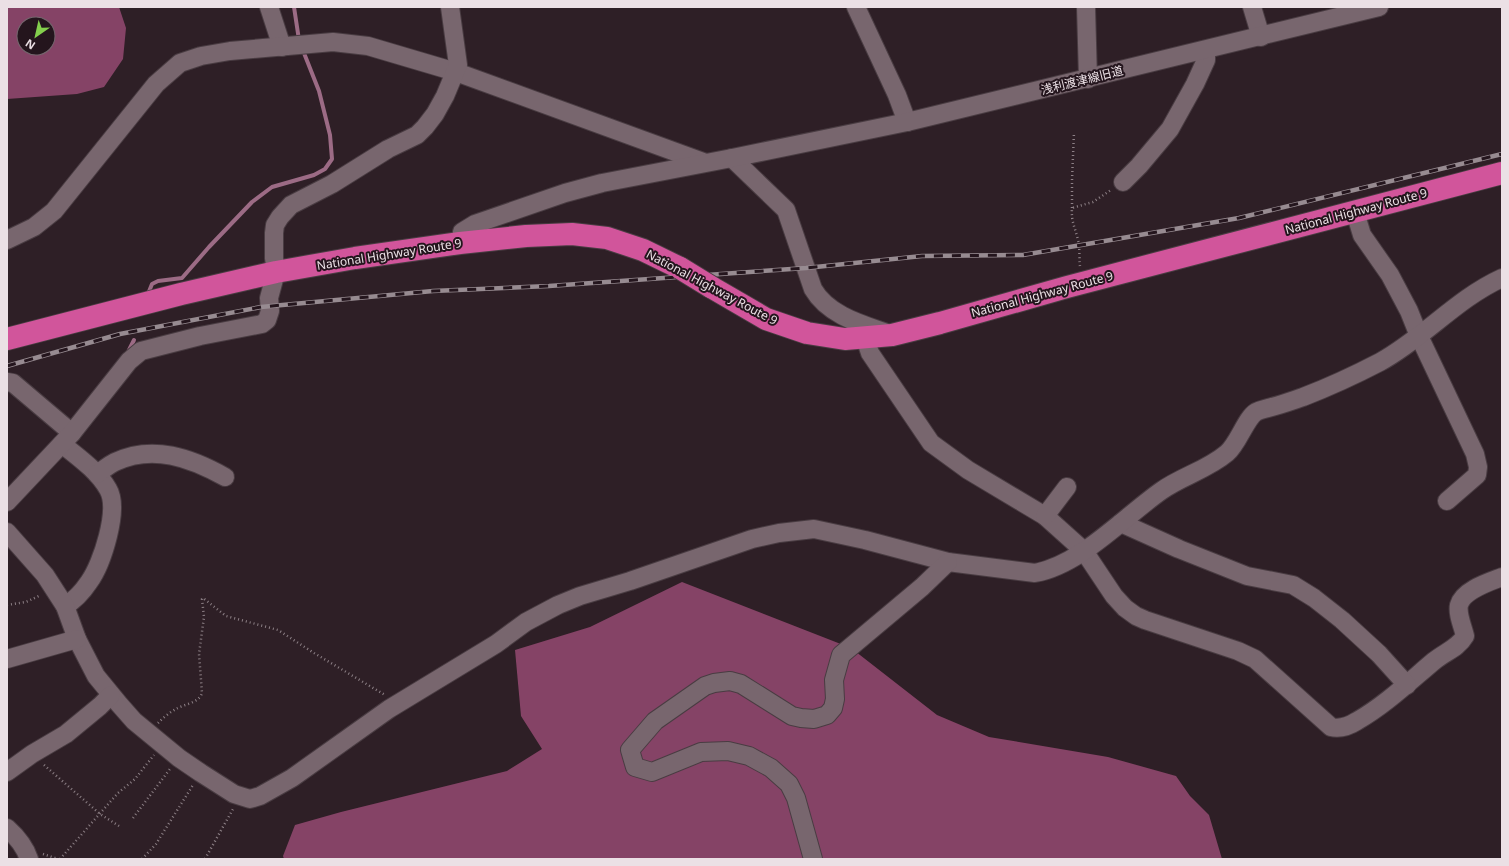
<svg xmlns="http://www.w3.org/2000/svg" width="1509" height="866" viewBox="0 0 1509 866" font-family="'Noto Sans','Noto Sans JP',sans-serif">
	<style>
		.forest { fill: #854366; fill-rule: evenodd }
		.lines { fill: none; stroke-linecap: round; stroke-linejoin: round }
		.stream { stroke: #9c6b85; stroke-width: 4 }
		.minor-casing { stroke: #493c42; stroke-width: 20 }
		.highway-casing { stroke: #493c42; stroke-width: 24 }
		.path { stroke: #8d8086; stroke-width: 2.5; stroke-dasharray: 1 3; stroke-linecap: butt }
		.minor { stroke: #78666e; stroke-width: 18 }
		.highway { stroke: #d1559b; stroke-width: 22 }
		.rail-casing { stroke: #978b91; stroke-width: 4.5 }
		.rail { stroke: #24151d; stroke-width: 3; stroke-dasharray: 9; stroke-linecap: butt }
		.highway-bridge-casing { stroke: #493c42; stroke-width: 24; stroke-linecap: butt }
		.highway-bridge { stroke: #d1559b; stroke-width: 22 }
		.labels { text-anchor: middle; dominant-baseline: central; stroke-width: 4; stroke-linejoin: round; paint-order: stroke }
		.street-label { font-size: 12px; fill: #ebe0e5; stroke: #24151d }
	</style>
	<rect width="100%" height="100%" fill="#2e1f26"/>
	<g class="forest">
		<path d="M7,7H119L126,28L123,59L104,87L77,94L7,99ZM24,24H48V48H24Z"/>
		<polygon points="682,582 851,648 937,715 989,737 1108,757 1176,776 1190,796 1209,815 1222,859 284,859 283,856 295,825 341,812 507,771 542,749 521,716 515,650 590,627"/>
	</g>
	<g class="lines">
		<g class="stream">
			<polyline points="294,7 299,40"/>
			<polyline points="148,294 152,284 158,281 182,278 209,247 252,202 272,187 314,175 325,169 332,159 330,135 319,91 302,48"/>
			<polyline points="128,352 134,340"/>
		</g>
		<defs>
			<g id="minor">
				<polyline points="269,7 282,47"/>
				<polyline points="856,7 897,95 907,122"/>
				<polyline points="1086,7 1088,79"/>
				<polyline points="1252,7 1261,37"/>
				<path d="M732,158L786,210L813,289C828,315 861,324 887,333"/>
				<polyline points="1123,182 1139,166 1170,129 1195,84 1206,60 1206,50"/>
				<polyline points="1355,212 1362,235 1390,275 1409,311 1419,336 1475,454 1478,467 1477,475 1447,501"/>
				<polyline points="7,240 34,227 54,211 156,84 180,63 201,56 230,51 333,42 368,46 456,72 703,162"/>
				<polyline points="460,243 462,232 475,224 565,193 602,183 732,158 907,122 1379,7"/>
				<path d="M865,338L870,353L931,443L968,470L1045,516L1084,551L1114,596L1125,608L1136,616L1145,620L1238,651L1255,659L1331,727C1339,729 1349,726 1357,721C1385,705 1409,682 1434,661C1445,652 1458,648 1465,636C1463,627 1457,614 1459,605C1463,590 1489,582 1502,577"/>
				<polyline points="7,382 13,383 72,433"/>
				<path d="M62,444C78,457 97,470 108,489C120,509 102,564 89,582C83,591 75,600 65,606"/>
				<path d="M97,474C103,470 109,465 115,462C153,444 191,458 225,477"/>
				<polyline points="7,502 72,433 129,361 141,351 200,336 262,324 267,320 270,311 269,298 276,272 274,258 274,233 275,225 280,217 291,205 332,184 388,149 417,135 425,127 435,114 445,96 458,65 450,7"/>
				<polyline points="1045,516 1067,487"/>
				<polyline points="1121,523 1179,549 1247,576 1293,585 1314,598 1342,620 1379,654 1407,685"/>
				<path d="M7,532L45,575L65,606L77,639L96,676L119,704L134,721L179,758L201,773L234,794L250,799L260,796L292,778L389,709L496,644L526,622L558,605L580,596L630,581L752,539L779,533L814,529L865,540L948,562L1035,573C1080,565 1124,517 1161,491C1182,476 1207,470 1227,453C1238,444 1246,418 1256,412C1260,410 1265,409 1268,408C1280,405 1291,401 1303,397C1329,387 1355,375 1380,362C1424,338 1456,299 1502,278"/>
				<polyline points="7,659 77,639"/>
				<polyline points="7,772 32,754 66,734 100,706 111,695"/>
				<path d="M7,828C16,836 25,847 29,859"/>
				<polyline points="813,859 796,798 789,784 771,768 749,756 728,751 701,752 652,772 635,767 630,750 655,721 705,686 714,683 730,681 741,684 792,716 801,718 814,719 827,715 833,708 835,699 834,680 841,655 922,587 948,562"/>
			</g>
			<g id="highway">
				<polyline points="711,287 766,319 807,333 845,339 892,335 940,323 1067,287 1502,173"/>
				<polyline points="7,339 181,294 276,272 355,258 460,243 526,236 572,234 607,238 643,250 680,268"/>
			</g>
		</defs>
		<use href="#minor" class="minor-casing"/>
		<use href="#highway" class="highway-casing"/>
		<g class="path">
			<polyline points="1072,208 1072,180 1074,132"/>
			<path d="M1080,266C1079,258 1080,248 1078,240C1075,227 1071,222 1072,208L1093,202L1111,190"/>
			<polyline points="7,605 26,602 41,595"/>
			<path d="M158,723C163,718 170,712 176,709C184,704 199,703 202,693L199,654L204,617L202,599L203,598L226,616L278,630L314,653L385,695"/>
			<polyline points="44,765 100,814 119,826"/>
			<polyline points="133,818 170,769"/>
			<polyline points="43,854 58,859"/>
			<polyline points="60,859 118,793 135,779 154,755"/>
			<polyline points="142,859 156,844 193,785"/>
			<polyline points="205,859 233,809"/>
		</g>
		<use href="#minor" class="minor"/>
		<use href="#highway" class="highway"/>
		<defs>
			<polyline id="rail" points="7,366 120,334 261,307 433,291 549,286 806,268 922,256 1023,255 1239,218 1502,154"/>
		</defs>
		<use href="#rail" class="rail-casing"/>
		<use href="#rail" class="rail"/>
		<defs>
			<polyline id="highway-bridge" points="680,268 711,287"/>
		</defs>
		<use href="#highway-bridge" class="highway-bridge-casing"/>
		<use href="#highway-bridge" class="highway-bridge"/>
	</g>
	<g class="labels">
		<g class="street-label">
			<text transform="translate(1082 80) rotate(-14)">浅利渡津線旧道</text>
			<text transform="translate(1356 211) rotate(-15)">National Highway Route 9</text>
			<text transform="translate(389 254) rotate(-9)">National Highway Route 9</text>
			<text transform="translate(712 287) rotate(28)">National Highway Route 9</text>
			<text transform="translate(1042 294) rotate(-15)">National Highway Route 9</text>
		</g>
	</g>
	<rect width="1509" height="866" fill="none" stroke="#ebe0e5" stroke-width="16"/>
	<g transform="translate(36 36) rotate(214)"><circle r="19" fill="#24151d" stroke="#74666d"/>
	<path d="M0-3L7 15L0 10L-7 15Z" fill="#84cf4d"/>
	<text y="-6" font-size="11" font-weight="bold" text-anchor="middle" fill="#ebe0e5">N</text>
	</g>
</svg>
